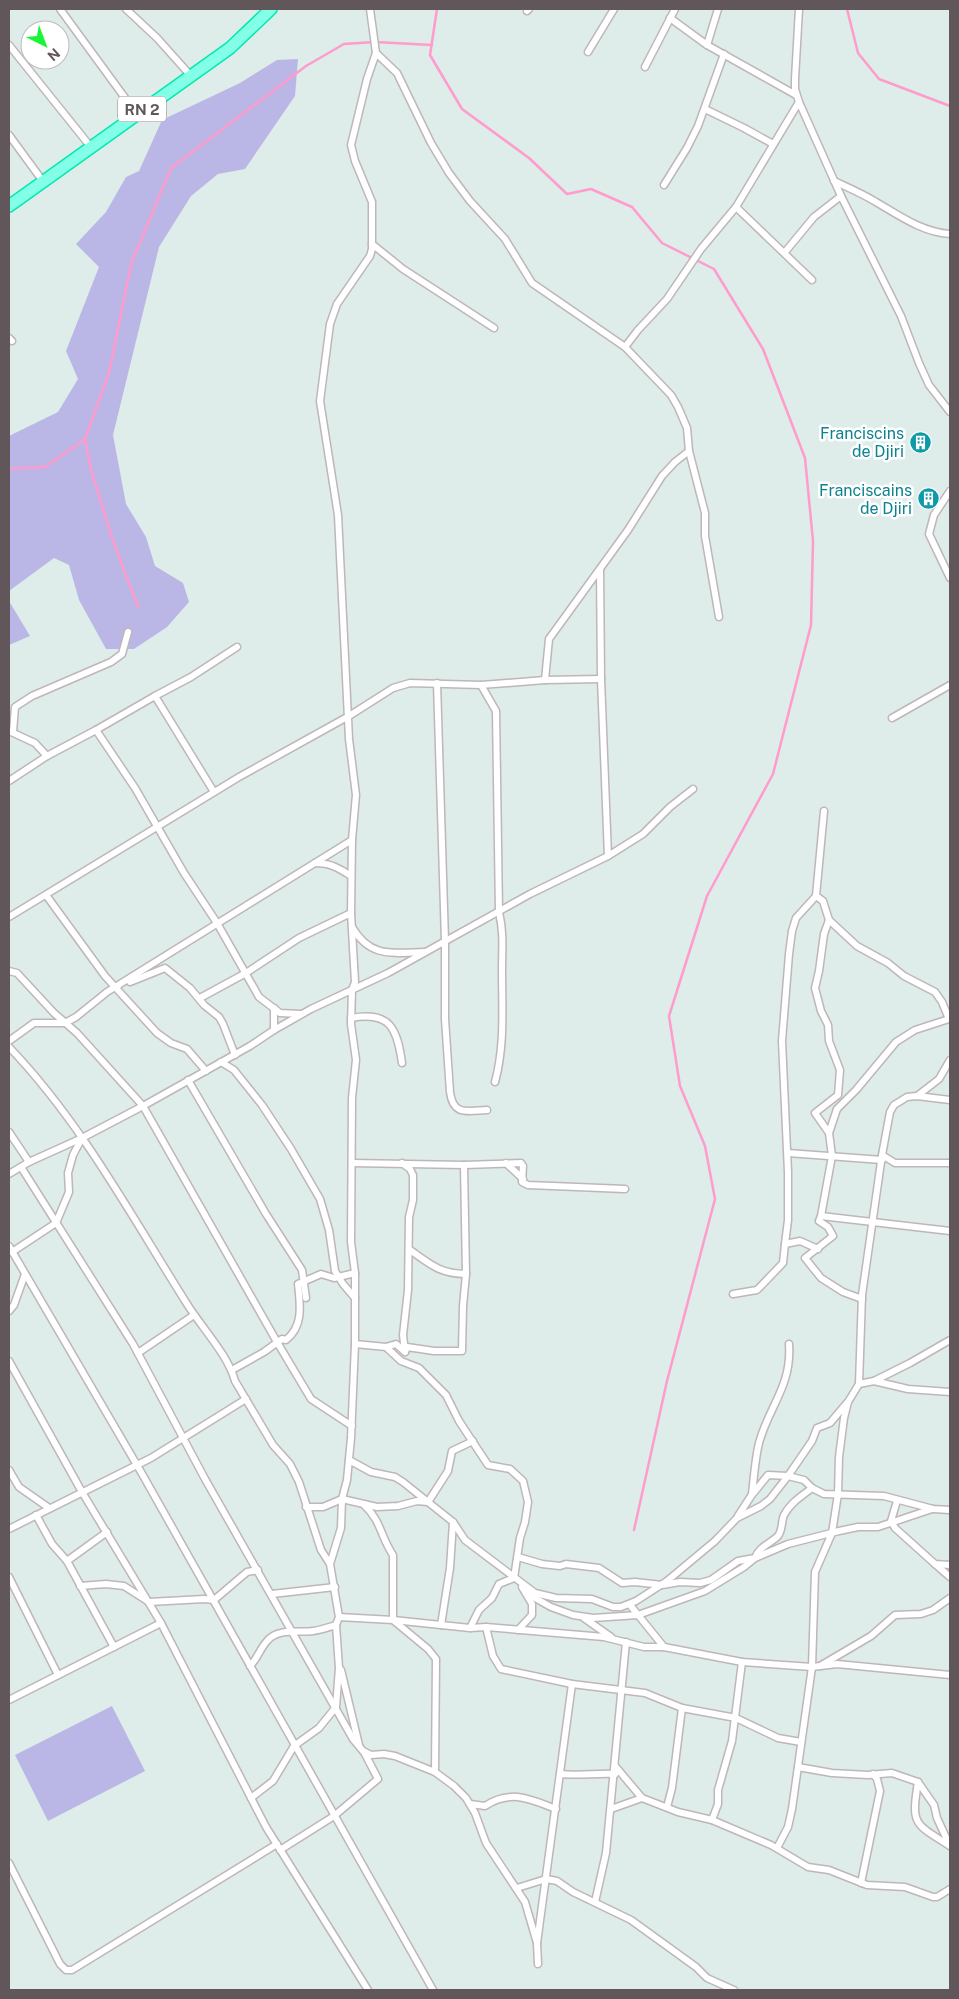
<svg xmlns="http://www.w3.org/2000/svg" width="959" height="1999" viewBox="0 0 959 1999" font-family="'Public Sans',sans-serif">
	<style>
		.green { fill: #bab7e6 }
		.lines { fill: none; stroke-linecap: round; stroke-linejoin: round }
		.stream { stroke: #ff9bcd; stroke-width: 2.5 }
		.street-casing { stroke: #bfb6b9; stroke-width: 9 }
		.highway-casing { stroke: #00eaae; stroke-width: 14 }
		.street { stroke: #fff; stroke-width: 6 }
		.highway { stroke: #82ffe6; stroke-width: 11 }
		.labels { text-anchor: middle; dominant-baseline: central; stroke-width: 5; stroke-linejoin: round; paint-order: stroke }
		.shield { fill: #fff; stroke: #90898c; stroke-width: 1 }
		.shield-label { font-size: 15px; font-weight: bold; fill: #61575b }
		.culture-label { font-size: 16px; fill: #0d838f; stroke: #fff; text-anchor: end }
	</style>
	<rect width="100%" height="100%" fill="#deecea"/>
	<g class="green">
		<polygon points="298,59 295,96 245,169 218,174 191,196 159,247 113,435 126,504 146,537 155,566 183,583 189,602 167,627 134,649 106,649 79,600 69,565 54,558 9,591 9,436 58,412 78,379 66,351 99,267 76,244 106,212 126,177 139,171 162,120 240,83 277,60"/>
		<polygon points="9,601 30,636 9,645"/>
		<polygon points="112,1706 145,1771 48,1821 15,1755"/>
	</g>
	<g class="lines">
		<g class="stream">
			<polyline points="437,9 430,55 462,109 529,158 567,194 591,189 632,207 662,243 714,269 763,349 805,458 813,541 811,625 773,774 707,896 669,1016 680,1086 705,1146 715,1199 667,1381 634,1530"/>
			<polyline points="847,9 858,53 879,79 950,106"/>
			<polyline points="9,469 45,467 85,439"/>
			<polyline points="138,607 112,538 91,469 85,439 109,373 131,264 171,168 306,66 344,44 375,42 432,45"/>
		</g>
		<defs>
			<g id="street">
				<polyline points="60,9 136,113"/>
				<polyline points="126,9 157,38 191,76"/>
				<polyline points="799,9 795,79 795,89 799,102 841,196 901,316 919,363 929,385 950,412"/>
				<polyline points="527,11 529,9"/>
				<polyline points="670,18 707,45 796,95"/>
				<polyline points="9,45 90,146"/>
				<polyline points="707,45 718,9"/>
				<polyline points="588,52 614,9"/>
				<polyline points="376,53 397,73 431,143 449,173 470,201 505,239 532,283 625,347 671,395 678,407 687,428 689,451 705,513 705,536 719,617"/>
				<polyline points="645,67 675,9"/>
				<polyline points="705,109 744,128 773,144"/>
				<polyline points="9,135 42,180"/>
				<path d="M834,181C849,188 863,194 876,202C900,216 922,232 950,234"/>
				<polyline points="664,185 687,148 698,126 724,54"/>
				<polyline points="736,207 812,280"/>
				<polyline points="372,244 403,269 494,328"/>
				<polyline points="785,252 814,217 841,196"/>
				<polyline points="9,338 12,341"/>
				<polyline points="625,347 638,330 667,299 701,249 736,207 799,102"/>
				<polyline points="950,491 934,515 929,534 950,578"/>
				<polyline points="600,569 601,679 608,856"/>
				<polyline points="545,680 549,639 628,530 662,476 675,462 689,451"/>
				<path d="M437,683L445,941V1019L450,1092C453,1116 467,1111 487,1110"/>
				<path d="M481,685L496,711L499,912C504,934 502,948 502,970C502,1008 505,1045 495,1082"/>
				<polyline points="155,696 191,677 237,647"/>
				<polyline points="892,718 950,685"/>
				<polyline points="96,730 155,696 214,792"/>
				<polyline points="9,731 35,743 47,756 96,730 135,788 184,873 217,923 259,997 280,1013 300,1014"/>
				<polyline points="13,732 15,707 32,696 111,662 122,654 128,632"/>
				<polyline points="9,781 47,756"/>
				<polyline points="824,811 816,896 823,901 829,920 857,946 888,963 904,976 935,992 942,1002 949,1019 915,1030 896,1042 856,1090 837,1109 829,1133"/>
				<path d="M315,863C330,863 339,868 351,876"/>
				<polyline points="46,895 105,976 115,987 118,986"/>
				<polyline points="9,917 239,777 349,716 393,688 410,683 481,685 545,680 601,679"/>
				<polyline points="829,920 824,934 819,971 815,988 821,1011 828,1025 829,1041 840,1070 838,1095 815,1113 829,1133 832,1156 821,1216 950,1231"/>
				<path d="M352,927C370,958 392,953 424,952"/>
				<polyline points="9,971 17,973 54,1013 77,1033 143,1106 277,1342 311,1399 352,1426"/>
				<polyline points="130,982 165,968 190,988 204,1005 219,1017 223,1024 235,1055"/>
				<polyline points="115,987 157,1033 171,1043 187,1049 206,1071"/>
				<polyline points="200,998 246,973 299,938 351,913"/>
				<polyline points="274,1008 274,1030"/>
				<path d="M351,1018C390,1011 397,1028 402,1063"/>
				<polyline points="9,1041 34,1023 65,1023 76,1017 107,992 352,840"/>
				<path d="M9,1047C81,1122 132,1217 187,1304C202,1328 228,1355 235,1381L273,1445L290,1464L299,1482L321,1550L330,1564L339,1617L336,1625L339,1668L336,1707L319,1728L294,1746L273,1781L251,1798"/>
				<polyline points="221,1062 234,1070 262,1105 291,1149 320,1199 329,1230 335,1271 343,1284 355,1298"/>
				<polyline points="188,1080 266,1214 302,1270 306,1298"/>
				<polyline points="917,1096 939,1079 950,1060"/>
				<polyline points="9,1132 29,1162"/>
				<polyline points="788,1153 882,1160"/>
				<polyline points="882,1155 895,1163 950,1163"/>
				<polyline points="352,1163 464,1165 521,1163 523,1166 522,1182 528,1185 625,1189"/>
				<polyline points="402,1163 410,1169 413,1175 413,1200 409,1217 408,1290 403,1335 405,1352"/>
				<polyline points="506,1163 523,1179"/>
				<polyline points="21,1167 133,1344 205,1479 353,1739 363,1751 371,1755 384,1754 395,1756 435,1772 454,1786 466,1798 475,1813 486,1843 525,1902 537,1943"/>
				<polyline points="9,1174 29,1162 82,1138 143,1106 250,1046 274,1030 311,1009 388,973 530,894 608,856 643,834 670,807 693,789"/>
				<polyline points="821,1216 819,1221 828,1227 833,1236 805,1258 821,1278 843,1292 862,1299"/>
				<polyline points="785,1244 788,1220 788,1172 782,1041 789,954 792,931 796,918 816,896"/>
				<polyline points="9,1246 141,1472 433,1990"/>
				<path d="M410,1250C430,1264 440,1274 466,1274"/>
				<polyline points="12,1252 56,1223 69,1192 68,1173 73,1155 82,1138"/>
				<polyline points="733,1294 757,1290 783,1263 785,1244 800,1241 818,1249"/>
				<polyline points="9,1311 14,1305 25,1274"/>
				<polyline points="355,1344 386,1347 396,1344 405,1352 407,1347 434,1351 462,1351 463,1306 466,1274 464,1165"/>
				<polyline points="386,1347 401,1361 419,1368 446,1395 459,1421 488,1465 510,1469 523,1481 528,1502 525,1522 520,1538 514,1578 499,1584 492,1598 479,1610 470,1628"/>
				<polyline points="138,1353 194,1315"/>
				<polyline points="9,1361 82,1492 161,1623 266,1827 368,1990"/>
				<path d="M232,1370L264,1352L282,1339L286,1340C304,1326 300,1304 298,1284L321,1274L334,1278L355,1273"/>
				<polyline points="874,1381 910,1363 950,1340"/>
				<polyline points="859,1384 874,1381 908,1389 950,1392"/>
				<polyline points="349,1460 371,1472 395,1477 403,1482 428,1502 448,1471 452,1451 473,1441"/>
				<polyline points="9,1470 19,1487 49,1508"/>
				<path d="M752,1494C754,1477 755,1459 759,1443C769,1406 792,1386 789,1344"/>
				<polyline points="897,1501 891,1521 895,1528 935,1564 950,1565"/>
				<path d="M364,1505C381,1520 381,1538 393,1555V1620L428,1649L436,1659L435,1772"/>
				<polyline points="306,1507 323,1507 342,1499 377,1507 398,1506 417,1501 428,1502 453,1522 465,1540 535,1593 556,1598 592,1599 613,1607 621,1607 636,1601 667,1581 715,1541 737,1518 761,1506 770,1499 788,1476 804,1480 812,1488 824,1494 884,1496 933,1509 950,1510"/>
				<polyline points="36,1515 52,1544 67,1561 107,1532"/>
				<polyline points="738,1516 751,1496 768,1475 788,1476 812,1441 817,1428 830,1423 847,1403"/>
				<polyline points="9,1529 151,1458 246,1399"/>
				<path d="M518,1557L542,1564L560,1566L566,1564L599,1568L622,1583L635,1582L662,1585L680,1582L700,1583L711,1580L738,1561L755,1558C759,1547 769,1544 777,1537C783,1532 781,1521 784,1515C790,1503 802,1496 812,1488"/>
				<polyline points="67,1561 114,1647"/>
				<polyline points="330,1564 341,1528 342,1499 347,1480 351,1438 355,1344 355,1273 351,1242 352,1098 356,1060 351,1024 352,990 355,982 351,913 352,840 356,795 349,739 338,515 320,401 330,324 337,304 370,256 372,249 372,202 355,161 351,145 367,79 376,53 370,9"/>
				<polyline points="935,1564 950,1577"/>
				<polyline points="9,1577 58,1675"/>
				<polyline points="80,1586 106,1584 124,1586 149,1602 204,1599 214,1600 247,1572 258,1570"/>
				<polyline points="528,1591 535,1598 551,1607 573,1615 593,1618 638,1615 705,1591 744,1567 755,1558 788,1544 839,1531 858,1527 878,1527 932,1509"/>
				<polyline points="272,1594 335,1587"/>
				<polyline points="630,1605 664,1647"/>
				<polyline points="339,1617 393,1620 470,1628 486,1627 604,1637 644,1647 664,1647 742,1662 812,1667 837,1664 950,1675"/>
				<polyline points="584,1618 611,1637"/>
				<polyline points="441,1625 450,1568 453,1522"/>
				<polyline points="486,1627 493,1656 501,1669 572,1684 645,1693 682,1708 736,1718 778,1738 801,1742"/>
				<polyline points="518,1630 532,1615 532,1604 522,1587"/>
				<path d="M250,1666C258,1658 260,1648 268,1640C278,1628 300,1633 313,1631C321,1630 329,1627 336,1625"/>
				<polyline points="820,1666 871,1636 895,1615 921,1614 933,1610 950,1598"/>
				<polyline points="341,1670 359,1745"/>
				<polyline points="9,1700 161,1623"/>
				<polyline points="615,1766 642,1798 678,1812 712,1820 771,1845 808,1867 829,1870 867,1885 905,1887 933,1897 937,1897 950,1889"/>
				<polyline points="798,1767 832,1773 868,1775 892,1773 918,1782 934,1805 937,1818 950,1846"/>
				<path d="M560,1774C580,1776 596,1773 615,1774"/>
				<path d="M918,1782C911,1825 914,1823 950,1846"/>
				<path d="M470,1804L485,1806C511,1789 530,1799 556,1809"/>
				<polyline points="667,1807 672,1788 682,1708"/>
				<polyline points="611,1809 642,1798"/>
				<polyline points="712,1820 718,1804 718,1790 732,1741 742,1662"/>
				<polyline points="777,1848 788,1827 792,1809 812,1667 815,1572 832,1533 838,1494 839,1457 844,1418 848,1402 859,1384 862,1295 882,1155 890,1112 894,1105 907,1097 917,1096 950,1100"/>
				<polyline points="280,1850 334,1816 378,1779 364,1752"/>
				<polyline points="9,1863 60,1964 66,1970 72,1970 277,1844"/>
				<polyline points="861,1883 880,1791 877,1779 873,1774"/>
				<polyline points="517,1888 546,1879 557,1881 573,1892 631,1920 696,1967 707,1978 734,1990"/>
				<polyline points="595,1902 606,1853 626,1642"/>
				<polyline points="538,1964 537,1943 572,1684"/>
			</g>
			<polyline id="highway" points="9,206 230,48 271,9"/>
		</defs>
		<use href="#street" class="street-casing"/>
		<use href="#highway" class="highway-casing"/>
		<use href="#street" class="street"/>
		<use href="#highway" class="highway"/>
	</g>
	<defs>
		<symbol id="building-disc" viewBox="-11 -11 22 22"><circle r="9.5" fill="#0f9aa8" stroke="#fff"/><path d="M-4-6H4V6H1V3H-1V6H-4ZM-2.5-4.3h1.7v1.8h-1.7ZM.8-4.3h1.7v1.8H.8ZM-2.5-1h1.7V.8h-1.7ZM.8-1h1.7V.8H.8Z" fill="#fff"/></symbol>
	</defs>
	<g fill-rule="evenodd">
		<use href="#building-disc" x="908" y="430" width="25" height="25"/>
		<use href="#building-disc" x="916" y="486" width="25" height="25"/>
	</g>
	<g class="labels">
		<rect class="shield" x="118" y="96.5" width="48" height="25" rx="4"/>
		<g class="shield-label">
			<text x="142" y="109">RN 2</text>
		</g>
		<g class="culture-label">
			<text x="904" y="433">Franciscins<tspan x="904" dy="18">de Djiri</tspan></text>
			<text x="912" y="490">Franciscains<tspan x="912" dy="18">de Djiri</tspan></text>
		</g>
	</g>
	<rect width="959" height="1999" fill="none" stroke="#61575b" stroke-width="20"/>
	<g transform="translate(45 45) rotate(138)"><circle r="24" fill="#ffffff" stroke="#c0bcbd"/>
	<path d="M0-4L9 19L0 12L-9 19Z" fill="#1bf539"/>
	<text y="-8" font-size="14" font-weight="bold" text-anchor="middle" fill="#61575b">N</text>
	</g>
</svg>
